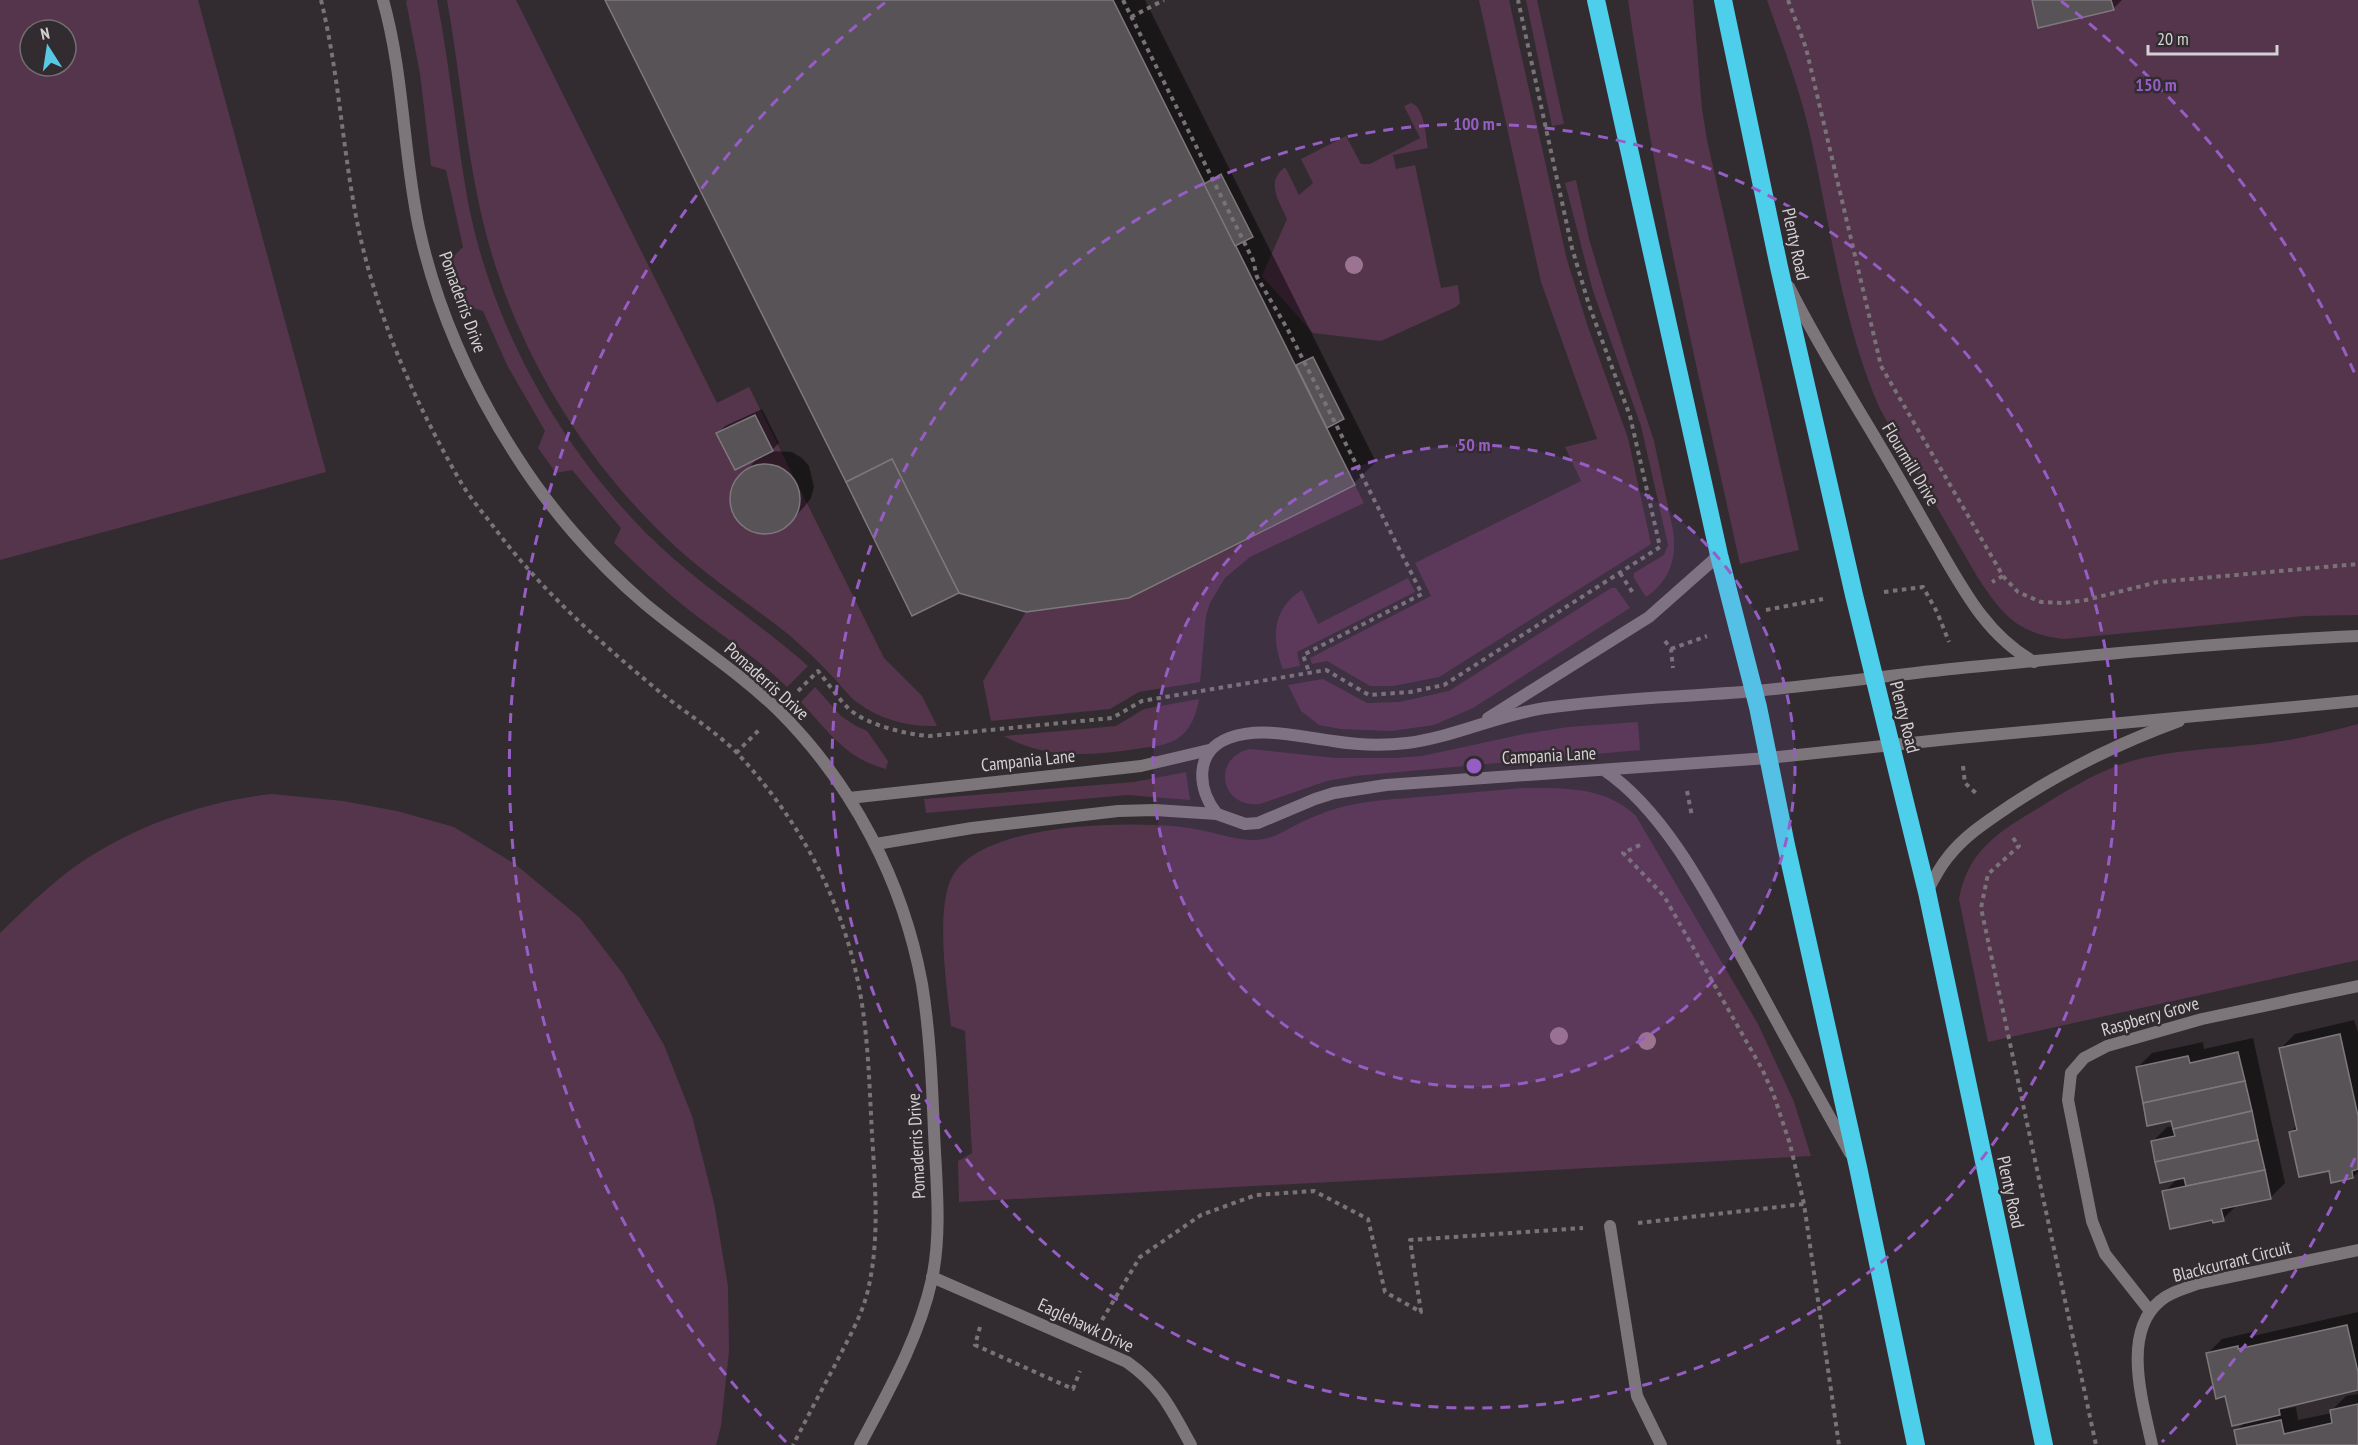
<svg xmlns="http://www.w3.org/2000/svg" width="2358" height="1445" viewBox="0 0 2358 1445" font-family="'PT Sans Narrow',sans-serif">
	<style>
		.green { fill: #55354c; fill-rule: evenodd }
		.shadow { fill: #0007 }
		.building { fill: #585357; stroke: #7e787c; stroke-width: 1.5 }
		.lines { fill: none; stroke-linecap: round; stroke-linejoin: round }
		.path { stroke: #787376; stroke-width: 4; stroke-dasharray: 4.5 4.5; stroke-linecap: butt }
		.lane { stroke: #7c767a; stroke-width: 12 }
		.street { stroke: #7c767a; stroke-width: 12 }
		.highway { stroke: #4dceea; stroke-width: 18 }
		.tree { fill: #9c7491 }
		.ring { fill: none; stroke: #965ec5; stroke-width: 3; stroke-dasharray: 10 8 }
		.labels { text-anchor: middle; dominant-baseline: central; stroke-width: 5; stroke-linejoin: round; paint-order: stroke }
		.street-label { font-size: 18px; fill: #d4d1d3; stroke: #322c30 }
		.centre { fill: #965ec5; stroke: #322c30; stroke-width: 3 }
		.ring-label { font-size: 18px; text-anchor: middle; font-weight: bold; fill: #965ec5; stroke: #322c30; stroke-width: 5; stroke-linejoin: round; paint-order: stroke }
	</style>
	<rect width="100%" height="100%" fill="#322c30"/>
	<g class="green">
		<path d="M0,0H198L326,472L0,560ZM30,30H66V66H30Z"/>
		<path d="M408,0H437C450,67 456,135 468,202C492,326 559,445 647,534C696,583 756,620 808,666L787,687C761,661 731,642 702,620C671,597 642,570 614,543L621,528L572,470L556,473L538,448L545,431L507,365L483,311L466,306L452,258L463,247L446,170L431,166L420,74L406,1Z"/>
		<path d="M447,0H516L717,403L749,387L884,658L922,696L937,726C910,727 880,720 858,703C848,696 841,685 832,676C818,661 803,647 788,634C751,605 711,579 677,548C577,456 505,333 478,199C464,133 459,66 447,0Z"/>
		<polygon points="1479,0 1509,0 1567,260 1588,327 1628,438 1651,544 1439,677 1393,686 1370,686 1327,661 1312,664 1310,658 1431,596 1415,563 1581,481 1565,447 1597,439 1541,282"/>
		<polygon points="1526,0 1537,0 1564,124 1552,126"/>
		<path d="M1628,0H1693L1702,109L1707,140L1799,550L1740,564C1699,377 1655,190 1628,0Z"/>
		<path d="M1767,0H2358V615L2303,616L2064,639C2016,633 2003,615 1978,578L1880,409C1843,325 1831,230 1811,139C1801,92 1783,46 1767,0Z"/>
		<path d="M1411,103C1425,107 1425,135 1428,148L1393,155L1396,169L1415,165L1441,288L1458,285L1460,303L1456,307L1381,341L1313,333L1262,276L1287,219C1279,201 1265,182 1285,167L1299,195L1313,183L1301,159L1346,136L1361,164H1370L1420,138L1404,106Z"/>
		<path d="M1576,180L1589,239L1605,292L1654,441L1673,530C1677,559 1670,580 1646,597L1634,578V573L1664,555L1668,545L1641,426L1593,291L1565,183Z"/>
		<polygon points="1355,485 1364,503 1250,557 1225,578 1210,603 1206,616 1200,682 1139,692 1110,709 991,721 983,681 1026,612 1129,598"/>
		<path d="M1408,578L1415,592L1297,652L1300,666L1283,669C1271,638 1272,609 1302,590L1318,624Z"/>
		<polygon points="1611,588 1616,588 1630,608 1473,708 1434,725 1391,731 1341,729 1319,725 1301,711 1288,685 1323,679 1367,703 1399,702 1449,691"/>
		<path d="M815,687L841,716L856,726L867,731L888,761L886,769C845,758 828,731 801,702Z"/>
		<path d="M1199,699C1196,715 1191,730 1177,739C1166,746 1149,747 1136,749C1091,756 1045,759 1004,736L1116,726L1144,709Z"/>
		<path d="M1638,722L1640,750L1355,776L1327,781L1260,804C1219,808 1212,757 1250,749L1335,758H1394L1422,756L1524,734L1568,727Z"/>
		<path d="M2358,724V960L1988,1042L1959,899C1967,854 1995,834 2032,812C2061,794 2092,774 2125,763C2171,749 2221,749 2269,743C2299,739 2329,732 2358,724Z"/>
		<polygon points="1186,772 1190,800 1127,795 926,813 924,799 1134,782"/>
		<path d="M1523,788C1563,788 1605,786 1636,816L1758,1024L1794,1102L1811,1156L959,1202L958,1161L972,1153L965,1031L951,1026C947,990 935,909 952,877C981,822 1127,821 1182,827C1206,829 1231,840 1254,840C1274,840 1286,829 1304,821C1319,814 1335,808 1351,805C1373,800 1396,799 1419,797C1454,794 1488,791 1523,788Z"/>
		<path d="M271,794L343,801L397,811L454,827L515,864L580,918L623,974L664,1045L692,1116L714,1203L728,1286L729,1351L721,1426L716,1445H0V933C26,908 52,882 83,861C140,824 204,802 271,794Z"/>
	</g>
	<g class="shadow">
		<polygon points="606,0 1145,0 1376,462 1354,483 1128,596"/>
		<polygon points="2033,0 2122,0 2113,9"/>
		<polygon points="762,409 779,443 771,451 792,452 802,458 809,466 814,487 811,498 804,507 789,523 769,533 758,532 747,528 739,521 731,500 737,479 760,456 718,433 725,426"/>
		<polygon points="2354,1020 2358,1032 2358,1172 2353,1177 2330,1169 2291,1132 2297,1125 2281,1048 2295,1034"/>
		<polygon points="2253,1038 2285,1183 2270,1198 2238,1204 2223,1219 2213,1218 2164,1192 2178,1178 2152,1142 2167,1127 2174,1126 2137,1068 2152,1053 2203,1042 2204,1049"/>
		<polygon points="2358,1312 2358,1389 2288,1405 2284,1409 2296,1407 2298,1420 2332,1413 2331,1411 2346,1396 2358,1394 2358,1445 2239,1445 2236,1431 2246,1421 2226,1394 2208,1353 2222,1339 2252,1332 2253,1336"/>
	</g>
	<g class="building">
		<polygon points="605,0 1113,0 1355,485 1129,598 1026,612 959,593 892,459 846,482"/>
		<polygon points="2032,0 2111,0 2114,10 2038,28"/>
		<polygon points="1221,174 1253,237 1235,246 1204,184"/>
		<polygon points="1313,357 1344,419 1327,428 1296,365"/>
		<polygon points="755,415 773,451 735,470 716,433"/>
		<polygon points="892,459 959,593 912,616 846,482"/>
		<circle cx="765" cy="499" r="35"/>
		<polygon points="2340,1034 2358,1116 2358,1169 2352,1171 2353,1178 2331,1183 2329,1171 2299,1177 2289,1132 2297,1130 2279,1048"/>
		<polygon points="2238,1052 2245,1081 2143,1103 2136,1067 2188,1056 2190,1063"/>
		<polygon points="2245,1081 2252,1111 2173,1129 2171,1121 2147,1126 2143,1103"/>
		<polygon points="2252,1111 2258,1140 2155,1162 2151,1141 2175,1136 2173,1129"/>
		<polygon points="2258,1140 2265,1170 2186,1186 2184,1178 2160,1183 2155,1162"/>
		<polygon points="2265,1170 2271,1199 2221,1209 2224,1221 2213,1223 2212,1220 2170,1229 2162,1191"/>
		<polygon points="2347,1325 2358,1372 2358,1390 2279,1409 2280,1415 2232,1426 2225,1396 2216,1399 2206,1353 2238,1346 2238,1349"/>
		<polygon points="2358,1404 2358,1445 2237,1445 2234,1430 2281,1420 2284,1434 2332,1423 2330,1410"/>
	</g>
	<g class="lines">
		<g class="path">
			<path d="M321,0C338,70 342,141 355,211C373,309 413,400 463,486C472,500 483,513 493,526C540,589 595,638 655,688C682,711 715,730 739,755C810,832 854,923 865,1027C869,1062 870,1098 872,1134C875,1185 880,1239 868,1290C862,1316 847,1341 835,1365C821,1391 807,1418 793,1445"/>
			<polyline points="1123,0 1253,260 1257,277 1288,330 1422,594 1303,655 1309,672"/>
			<polyline points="1788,0 1806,48 1881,366 2003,576 1992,582"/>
			<polyline points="1131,17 1164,0"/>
			<polyline points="1620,573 1633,593"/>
			<polyline points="2003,576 2018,592 2041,602 2064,603 2086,600 2158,582 2358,564"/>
			<polyline points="1884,592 1923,587 1937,612 1949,642"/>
			<polyline points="1766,610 1823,599"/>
			<polyline points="1665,641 1671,649 1673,668"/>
			<polyline points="1671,649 1707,636"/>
			<path d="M798,691L818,671C828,683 837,697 848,708C866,725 905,734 929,736L1112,718L1142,701L1326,670L1369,695L1410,692L1444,685L1660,547L1630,416L1589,305L1572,248L1518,0"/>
			<polyline points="736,753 759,730"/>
			<polyline points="1963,766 1965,783 1978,795"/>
			<polyline points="1687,791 1692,816"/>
			<polyline points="2013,838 2019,846 1988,874 1981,908 2096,1445"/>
			<polyline points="1640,845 1623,853 1664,896 1762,1069 1773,1093 1790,1144 1804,1204 1839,1445"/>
			<polyline points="1638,1223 1804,1204"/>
			<polyline points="1102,1320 1140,1257 1201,1215 1256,1195 1314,1191 1368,1219 1385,1292 1421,1312 1410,1240 1583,1228"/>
			<polyline points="980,1327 975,1345 1073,1389 1080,1371"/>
		</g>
		<g class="lane">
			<polyline points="1610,1226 1637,1396 1661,1445"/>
			<polyline points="2150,1311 2105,1254 2092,1221 2068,1100 2071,1073 2084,1058 2107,1046 2202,1019 2358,986"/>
		</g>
		<g class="street">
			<path d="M383,0C404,74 403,153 419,228C436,307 471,386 515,454C549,508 595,561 644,603C688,640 738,671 779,711C853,785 903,881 922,984C930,1033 932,1082 934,1132C936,1180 942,1231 932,1279C919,1338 888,1392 860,1445"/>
			<path d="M1789,287C1819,347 1855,403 1889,461C1906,490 1922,519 1939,548C1965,593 1988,636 2034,662"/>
			<polyline points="1488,718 1649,617 1719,555"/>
			<path d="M1604,770C1668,813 1713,906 1750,972C1783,1033 1816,1093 1850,1153"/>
			<polyline points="849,798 1114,769 1141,766 1209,750"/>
			<path d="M1217,814C1197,789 1194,751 1229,738C1262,726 1300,737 1333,741C1358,745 1382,746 1407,743C1454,737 1498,715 1545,708C1614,698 1685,697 1754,691C1820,685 1885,676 1951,669C2086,656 2222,642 2358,636"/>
			<polyline points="876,844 972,828 1118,811 1155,810 1217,814 1245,824 1258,823 1315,799 1334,793 1386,785 1768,758 1959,738 2358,701"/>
			<path d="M1927,892C1933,880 1939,868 1948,857C1965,835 1989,820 2011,805C2064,770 2119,743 2179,721"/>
			<path d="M932,1277L1127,1362C1161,1386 1171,1409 1191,1445"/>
			<path d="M2152,1445C2143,1403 2121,1333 2160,1301C2170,1292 2184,1289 2197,1284L2358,1250"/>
		</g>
		<g class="highway">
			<polyline points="1596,0 1719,555 1758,707 1786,845 1858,1167 1916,1445"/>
			<polyline points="1723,0 1779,267 1854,595 1927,892 2044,1445"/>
		</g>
	</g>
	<g class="tree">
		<circle cx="1354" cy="265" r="9"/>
		<circle cx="1559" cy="1036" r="9"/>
		<circle cx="1647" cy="1041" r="9"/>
	</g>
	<circle cx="1474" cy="766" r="321" fill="#965ec5" fill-opacity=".12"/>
	<g class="ring">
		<circle cx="1474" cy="766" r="321"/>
		<circle cx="1474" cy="766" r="642"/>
		<path d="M2355 1158A964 964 0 0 1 2162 1442M786 1442A964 964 0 0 1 887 1M2061 1A964 964 0 0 1 2355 374"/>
	</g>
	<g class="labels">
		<g class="street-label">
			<text transform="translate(1796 244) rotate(78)">Plenty Road</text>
			<text transform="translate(463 302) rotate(70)">Pomaderris Drive</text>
			<text transform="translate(1911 464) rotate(59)">Flourmill Drive</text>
			<text transform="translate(767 681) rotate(42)">Pomaderris Drive</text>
			<text transform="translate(1905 717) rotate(76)">Plenty Road</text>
			<text transform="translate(1549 755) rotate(-3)">Campania Lane</text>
			<text transform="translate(1028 760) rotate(-6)">Campania Lane</text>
			<text transform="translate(2150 1016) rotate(-16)">Raspberry Grove</text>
			<text transform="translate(916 1146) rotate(-93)">Pomaderris Drive</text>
			<text transform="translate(2011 1192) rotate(78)">Plenty Road</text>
			<text transform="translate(2232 1261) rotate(-14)">Blackcurrant Circuit</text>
			<text transform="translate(1086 1325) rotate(25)">Eaglehawk Drive</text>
		</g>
	</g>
	<circle cx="1474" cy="766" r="9" class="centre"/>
	<g class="ring-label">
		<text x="2156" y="91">150 m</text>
		<text x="1474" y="130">100 m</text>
		<text x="1474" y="451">50 m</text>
	</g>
	<g transform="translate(48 48) rotate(348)"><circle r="28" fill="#322c30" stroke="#736e71" stroke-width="1.5"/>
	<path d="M0-4.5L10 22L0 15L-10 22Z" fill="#57c9e2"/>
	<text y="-9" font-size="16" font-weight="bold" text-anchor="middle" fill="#d4d1d3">N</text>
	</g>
	<path d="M2148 45v9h129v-9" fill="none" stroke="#d4d1d3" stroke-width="3"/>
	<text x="2157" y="45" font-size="18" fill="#d4d1d3" stroke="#322c30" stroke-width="4.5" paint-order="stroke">20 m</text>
</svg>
